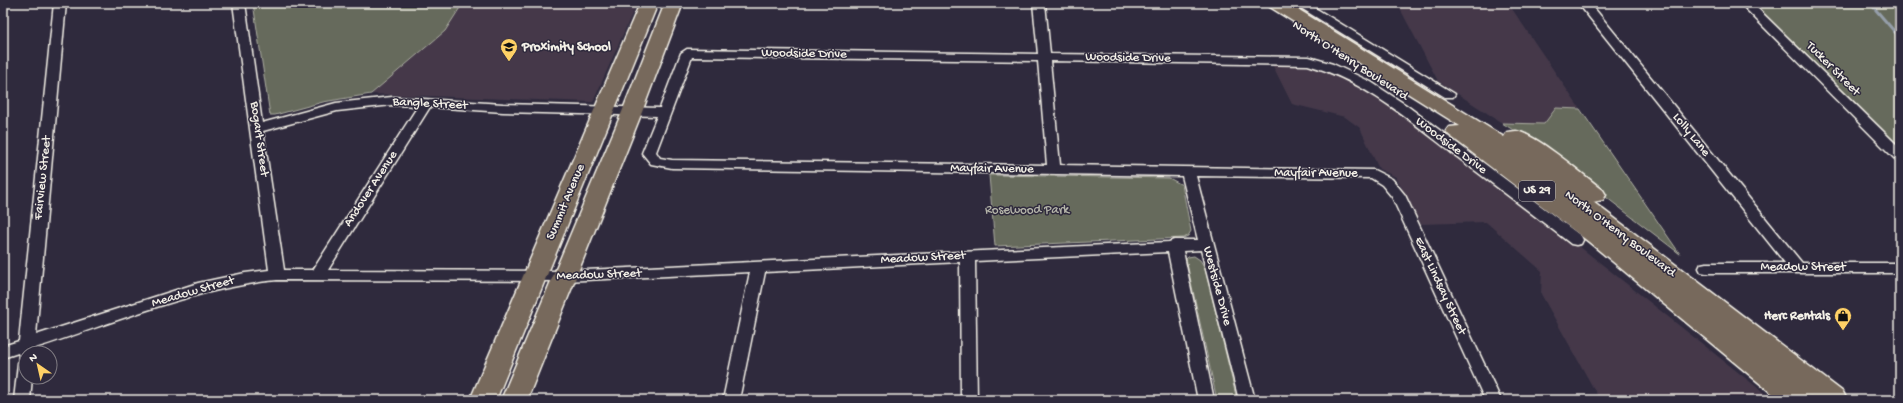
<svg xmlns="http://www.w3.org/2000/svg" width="1903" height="403" viewBox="0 0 1903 403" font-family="'Gochi Hand',sans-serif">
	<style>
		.built { fill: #44394a }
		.green { fill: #666a5c; stroke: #adaea2 }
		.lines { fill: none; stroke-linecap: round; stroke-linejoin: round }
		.stream { stroke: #959eaa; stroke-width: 3 }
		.street-casing { stroke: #f4f1e8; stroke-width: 3 }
		.primary-casing { stroke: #f4f1e8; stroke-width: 3 }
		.highway-casing { stroke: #f4f1e8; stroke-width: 3 }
		.street { fill: #2f2a3d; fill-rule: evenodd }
		.primary { fill: #77695c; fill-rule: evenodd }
		.highway { fill: #77695c; fill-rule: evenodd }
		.labels { text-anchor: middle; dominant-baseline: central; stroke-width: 3; stroke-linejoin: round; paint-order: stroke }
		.shield { fill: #2f2a3d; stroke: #b9b5b5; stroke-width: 1 }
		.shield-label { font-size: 12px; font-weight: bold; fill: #f4f1e8 }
		.poi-label { font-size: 13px; font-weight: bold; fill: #f4f1e8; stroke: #2f2a3d; text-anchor: start }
		.street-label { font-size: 13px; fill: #f4f1e8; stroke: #2f2a3d }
		.park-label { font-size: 13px; fill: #b4b4a9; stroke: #2f2a3d }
	</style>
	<rect width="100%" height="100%" fill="#2f2a3d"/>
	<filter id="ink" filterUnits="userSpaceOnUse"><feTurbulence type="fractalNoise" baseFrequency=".025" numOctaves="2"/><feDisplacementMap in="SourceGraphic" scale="8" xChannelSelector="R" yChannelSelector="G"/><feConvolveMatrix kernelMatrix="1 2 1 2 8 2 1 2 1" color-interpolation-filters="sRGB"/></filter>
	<g filter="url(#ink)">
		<g class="built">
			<polygon points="463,3 637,3 593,102 371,94 445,31"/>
			<polygon points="1397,3 1508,3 1580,109 1556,108 1545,124 1502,123 1438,81"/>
			<polygon points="1273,66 1310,66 1333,72 1368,91 1555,227 1773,400 1600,400 1541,294 1542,271 1486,222 1421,224 1396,177 1379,169 1360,128 1345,117 1292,104"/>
		</g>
		<g class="green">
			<polygon points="253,3 463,3 445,31 371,94 323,102 275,115 270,115"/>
			<polygon points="1754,3 1900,3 1900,146"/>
			<polygon points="1556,108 1580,109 1680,254 1542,148 1502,123 1544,124"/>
			<polygon points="989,175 1169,178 1182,185 1191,231 1188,236 1183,238 995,246"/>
			<polygon points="1194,256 1200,260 1205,268 1237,400 1217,400 1186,259 1188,257"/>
		</g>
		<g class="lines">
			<polyline class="stream" points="1870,3 1900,38"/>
			<defs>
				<g id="street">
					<path d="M54,3H66L36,335L198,283L245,273L269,270L233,3H245L262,123L336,103L392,97L503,104L660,108L681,53L687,49L1038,54L1033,3H1045L1050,54L1309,57L1333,64L1371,82L1406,105L1581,236L1583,240L1581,244L1576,245L1571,244C1531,213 1492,183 1452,153C1407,118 1364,81 1308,65L1050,61L1060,165L1374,170L1392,179L1405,195L1501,400H1485L1392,197L1382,185L1371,178L1196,176L1255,400H1239L1201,250L1183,251L1214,400H1198L1168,252L975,261L977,400H961L960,262L765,272L739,400H723L750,272L565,281L277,280C195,288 113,323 35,348L34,353H26V377H32L30,400H14L19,355L18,353L3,358V346L19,341ZM692,57L1038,61L1047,165L672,160L660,158L656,152ZM392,105L418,106L313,270H284L263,131L337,111ZM430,107L503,112L657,116L642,153L651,164L672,168L1182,176L1198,240H1174L1169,242L565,271L328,270Z"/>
					<polygon points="1293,3 1307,3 1455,94 1453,97 1445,97"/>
					<polygon points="1578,3 1590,3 1802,263 1900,263 1900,273 1706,273 1701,272 1699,268 1701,264 1706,263 1785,263"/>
					<polygon points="1740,3 1752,3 1900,148 1900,160 1895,159"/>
				</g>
				<g id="primary">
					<polygon points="640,3 658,3 496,400 470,400"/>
					<polygon points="665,3 683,3 642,112 527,400 501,400 622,112"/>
				</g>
				<path id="highway" d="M1267,3H1288L1504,137L1507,132C1510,132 1513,131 1516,131C1536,134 1585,176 1603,190L1606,195L1603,200L1593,202L1843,392L1847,400H1815L1810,396L1812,400H1780L1589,242L1449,135L1446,131L1449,127L1460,126L1270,7Z"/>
			</defs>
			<use href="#street" class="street-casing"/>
			<use href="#primary" class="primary-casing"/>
			<use href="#highway" class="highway-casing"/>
			<use href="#street" class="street"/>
			<use href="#primary" class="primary"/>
			<use href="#highway" class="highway"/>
		</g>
	</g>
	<defs>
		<symbol id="school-pin" viewBox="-11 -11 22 30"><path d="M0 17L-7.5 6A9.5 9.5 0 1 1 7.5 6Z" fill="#ffd166" stroke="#2f2a3d"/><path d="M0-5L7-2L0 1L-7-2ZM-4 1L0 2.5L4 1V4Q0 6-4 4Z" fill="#111"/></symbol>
		<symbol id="shop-pin" viewBox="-11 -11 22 30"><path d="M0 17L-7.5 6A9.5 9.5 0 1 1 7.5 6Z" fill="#ffd166" stroke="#2f2a3d"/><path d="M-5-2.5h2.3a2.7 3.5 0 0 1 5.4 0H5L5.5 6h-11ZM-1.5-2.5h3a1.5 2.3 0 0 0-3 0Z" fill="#111"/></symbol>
	</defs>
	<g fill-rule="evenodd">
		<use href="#school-pin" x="499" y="37" width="20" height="27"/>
		<use href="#shop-pin" x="1833" y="306" width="20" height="27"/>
	</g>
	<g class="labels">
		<rect class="shield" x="1519" y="181" width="36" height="20" rx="3"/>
		<g class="shield-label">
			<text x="1537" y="191">US 29</text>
		</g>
		<g class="poi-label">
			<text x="522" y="47">Proximity School</text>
			<text x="1830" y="316" text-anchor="end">Herc Rentals</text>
		</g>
		<g class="street-label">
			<text transform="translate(804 54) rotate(1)">Woodside Drive</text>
			<text transform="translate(1128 58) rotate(1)">Woodside Drive</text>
			<text transform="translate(1350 61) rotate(33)">North O'Henry Boulevard</text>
			<text transform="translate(1833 69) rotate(45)">Tucker Street</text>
			<text transform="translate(430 104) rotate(3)">Bangle Street</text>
			<text transform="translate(1691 135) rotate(51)">Lolly Lane</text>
			<text transform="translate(259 139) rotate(82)">Bogart Street</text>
			<text transform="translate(1451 146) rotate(37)">Woodside Drive</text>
			<text transform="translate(992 169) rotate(1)">Mayfair Avenue</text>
			<text x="1316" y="173">Mayfair Avenue</text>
			<text transform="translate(43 178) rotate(-84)">Fairview Street</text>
			<text transform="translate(371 189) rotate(-57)">Andover Avenue</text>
			<text transform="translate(566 202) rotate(-67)">Summit Avenue</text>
			<text transform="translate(1620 234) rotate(37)">North O'Henry Boulevard</text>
			<text transform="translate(923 258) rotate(-3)">Meadow Street</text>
			<text x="1803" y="267">Meadow Street</text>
			<text transform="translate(599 275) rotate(-2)">Meadow Street</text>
			<text transform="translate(1217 286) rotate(75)">Westside Drive</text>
			<text transform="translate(1440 286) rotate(65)">East Lindsay Street</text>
			<text transform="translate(193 292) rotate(-16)">Meadow Street</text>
		</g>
		<g class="park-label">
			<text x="1027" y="210">Rosewood Park</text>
		</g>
	</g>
	<rect width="1903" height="403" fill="none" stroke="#2f2a3d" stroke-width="16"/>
	<rect x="8" y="8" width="1887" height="387" fill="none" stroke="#f4f1e8" stroke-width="1.5" filter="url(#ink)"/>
	<g transform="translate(38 365) rotate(326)"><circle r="19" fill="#2f2a3d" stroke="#7e7a81"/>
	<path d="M0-3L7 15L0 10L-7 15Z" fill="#ffd166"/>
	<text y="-6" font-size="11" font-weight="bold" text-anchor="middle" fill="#f4f1e8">N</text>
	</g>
</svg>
